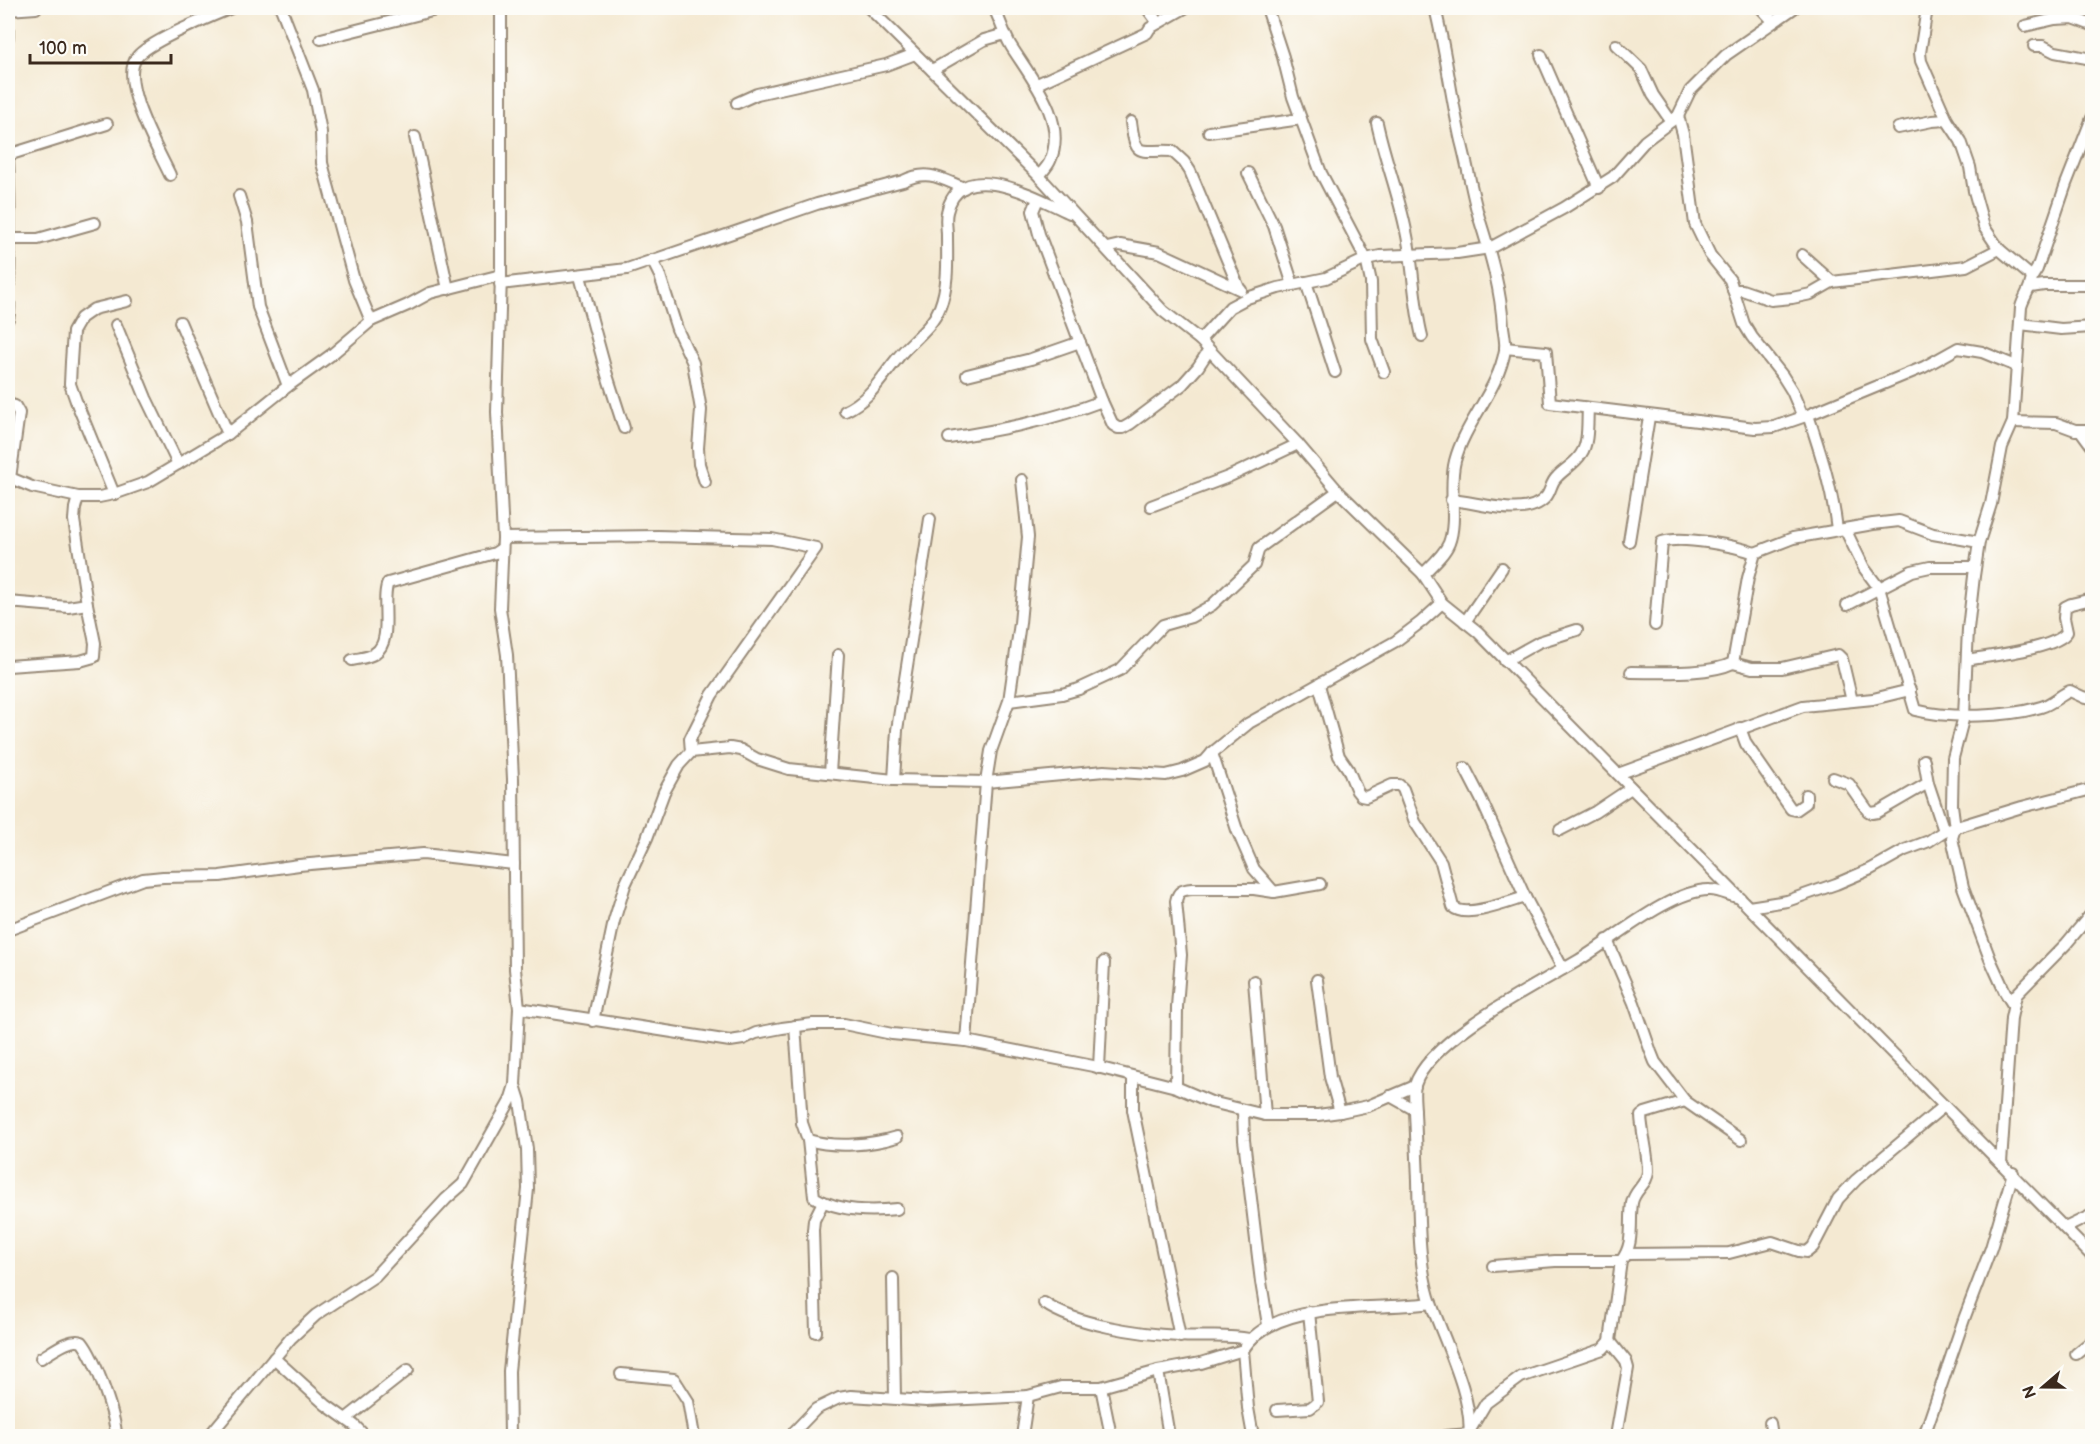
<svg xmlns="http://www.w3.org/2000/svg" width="2100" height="1444" viewBox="0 0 2100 1444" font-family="'Balsamiq Sans',sans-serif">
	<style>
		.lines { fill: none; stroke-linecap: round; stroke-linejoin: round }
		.street-casing { stroke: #988a78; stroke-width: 14 }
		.street { stroke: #fff; stroke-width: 10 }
	</style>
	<rect width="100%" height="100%" fill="#fdfcf7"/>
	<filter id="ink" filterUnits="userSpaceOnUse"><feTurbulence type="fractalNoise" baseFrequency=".0167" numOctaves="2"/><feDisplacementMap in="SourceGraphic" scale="12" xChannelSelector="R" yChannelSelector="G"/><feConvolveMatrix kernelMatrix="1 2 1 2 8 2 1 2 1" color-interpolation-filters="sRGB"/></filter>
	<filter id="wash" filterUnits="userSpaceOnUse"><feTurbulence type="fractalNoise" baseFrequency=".008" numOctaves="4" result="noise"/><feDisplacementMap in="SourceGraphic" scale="24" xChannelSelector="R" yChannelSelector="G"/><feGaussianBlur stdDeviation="1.35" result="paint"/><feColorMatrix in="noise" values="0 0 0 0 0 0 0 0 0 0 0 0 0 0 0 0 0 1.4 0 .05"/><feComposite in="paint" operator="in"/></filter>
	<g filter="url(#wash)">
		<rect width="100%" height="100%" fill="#f4e9d2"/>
	</g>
	<g filter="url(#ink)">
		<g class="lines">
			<defs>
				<g id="street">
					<polyline points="281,8 313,90 321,132 322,163 354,280 371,321"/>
					<polyline points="869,8 1039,176 1163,311 1200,340 1298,444 1338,491 1423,574 1442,603 1478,632 2092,1256"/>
					<path d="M994,8C1000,20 1004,34 1011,46C1031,78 1068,121 1050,161C1048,166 1043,171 1039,176"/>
					<polyline points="1147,8 1158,23"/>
					<polyline points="1267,8 1283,57 1293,97 1321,173 1366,259 1371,282 1372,339 1384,372"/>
					<polyline points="1761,8 1773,21"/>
					<polyline points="1927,8 1920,53 1921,61 1947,120 1961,141 1970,167 1974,191 1984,227 1999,249"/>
					<polyline points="8,10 36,8"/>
					<polyline points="8,17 8,37"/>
					<polyline points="2025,26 2055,19 2073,18 2092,25"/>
					<polyline points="321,39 444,8"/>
					<polyline points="1616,45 1641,69 1653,95 1671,121"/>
					<polyline points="2034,46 2043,46 2055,52 2092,59"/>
					<polyline points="1541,55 1599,188"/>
					<polyline points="932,70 984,40 1005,34"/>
					<polyline points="1037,84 1147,33 1150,28 1185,8"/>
					<polyline points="737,103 757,94 886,65 915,54"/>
					<polyline points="1678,116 1683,134 1695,224 1710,255 1730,280 1744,324 1752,337 1782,375 1792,391 1803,417"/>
					<path d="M1131,122C1136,160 1139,149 1172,151L1184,162L1190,171L1239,288"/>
					<path d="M1377,123C1385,160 1399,195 1406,231C1414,267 1413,300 1422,336"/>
					<polyline points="1898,128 1932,121 1947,120"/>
					<polyline points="1209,132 1301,119"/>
					<polyline points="415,137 448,289"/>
					<polyline points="8,155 107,124"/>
					<path d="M8,157C10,201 10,244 9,287C8,299 11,308 8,319"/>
					<polyline points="1248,173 1274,226 1293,285"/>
					<path d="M170,175C159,151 118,81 137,57C149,41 210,17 231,8"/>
					<polyline points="239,196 247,222 258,307 288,386"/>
					<polyline points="1038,199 1033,211 1039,234 1102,401 1113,425 1118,428 1123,428 1130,424 1182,385 1198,367 1209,350"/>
					<polyline points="8,239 38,239 95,223"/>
					<polyline points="1107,248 1120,245 1159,252 1241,290"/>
					<path d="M1802,255L1832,282L1966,266L1999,249L2032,277C2031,289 2024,296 2021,307L2013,422L2002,447L1991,504L1979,542L1974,576L1968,629L1964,716L1953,758L1952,805L1955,828L1952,838L1963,887L1990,959L2005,992L2013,1005"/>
					<polyline points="652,260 660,276 677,329 693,363 701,410 698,448 699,464 705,482"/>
					<polyline points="580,276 607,375 624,428"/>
					<polyline points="2032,277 2037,269 2066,184 2092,118"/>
					<polyline points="1306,282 1335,372"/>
					<path d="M500,284L627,269L817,204L903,181C928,169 940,178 964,188"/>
					<polyline points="2031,287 2044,285 2092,285"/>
					<polyline points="1733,290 1742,290 1771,300 1792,298 1811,294 1832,282"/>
					<polyline points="180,322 228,434"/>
					<polyline points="2020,324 2061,329 2092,327"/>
					<polyline points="116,325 146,398 178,464"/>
					<polyline points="1200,340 1230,307 1247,298 1278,288 1326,278 1366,259 1380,256 1457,253 1490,248 1564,208 1613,177 1645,141 1678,116 1690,91 1726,55 1794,8"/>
					<polyline points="1505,348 1546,352 1550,403 1755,428 1774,427 1803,417 1924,367 1958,348 1982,352 2016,366"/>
					<polyline points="967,375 1031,359 1080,342"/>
					<polyline points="8,404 15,406 19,413 10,478"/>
					<path d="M845,411C870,399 879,381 896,360C910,341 931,330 940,307C949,284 947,259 947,235C947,228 945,219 947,212C960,154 1039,199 1070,213"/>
					<path d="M1808,415C1821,454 1832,488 1837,529"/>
					<polyline points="2013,422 2056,423 2075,430 2092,430"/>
					<polyline points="2081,431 2092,446"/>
					<path d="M949,438C1001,430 1052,420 1102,401"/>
					<polyline points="8,477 32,487 78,497 99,497 114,494 148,482 228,434 288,386 331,355 371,321 408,305 430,293 501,275"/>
					<polyline points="114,494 76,401 70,384 71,362 73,332 81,318 94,309 127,301"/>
					<path d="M1451,500C1479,502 1526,520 1546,497C1551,491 1551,482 1557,477C1564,469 1575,464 1581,454C1589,443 1587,422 1588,408"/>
					<polyline points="1151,506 1228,477 1298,444"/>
					<path d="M1845,529L1864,568L1879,588L1915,710C1950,719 2006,717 2041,707C2052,704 2060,695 2070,691L2085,698L2092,697"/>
					<polyline points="503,538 658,536 772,539 816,548 712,695 690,739 691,752"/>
					<polyline points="1629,541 1649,417"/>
					<path d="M1423,574C1432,565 1444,555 1449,543C1458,519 1448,487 1455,461C1465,422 1498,391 1505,350C1506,343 1504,334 1503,327C1501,290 1491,256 1480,221C1472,195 1468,167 1461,141C1451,97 1446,52 1435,8"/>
					<polyline points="8,602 68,607 87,604"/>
					<polyline points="1847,605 1912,571 1930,567 1975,567"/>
					<polyline points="1465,622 1502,568"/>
					<path d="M1655,625L1662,542C1682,535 1735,546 1755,553"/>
					<path d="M352,660C359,658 369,658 375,653C394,641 380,599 388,583L495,553L501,549"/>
					<path d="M1967,660C1988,656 2057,649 2067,632L2064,618L2065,607L2071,604L2092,599"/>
					<polyline points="1505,661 1539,642 1577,630"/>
					<polyline points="1733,663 1752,668 1782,668 1838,655 1842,659 1852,701"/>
					<polyline points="8,666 80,661 94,657 95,643 87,604 74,520 75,508 78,497"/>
					<path d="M1631,672C1660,672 1708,675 1733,663L1748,578L1755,553L1793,538L1873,524L1899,521L1933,534L1979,542"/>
					<path d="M1319,685L1339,756L1348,769L1357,791L1361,796L1366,797L1392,785H1399L1403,789L1415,822L1441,862L1453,907C1466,919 1508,902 1525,897"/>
					<polyline points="1009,701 1062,694 1079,689 1120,670 1163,625 1191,617 1212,605 1254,565 1259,548 1338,491"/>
					<polyline points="1740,728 1746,744 1791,809 1796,810 1806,803 1806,795"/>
					<polyline points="1212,753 1237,830 1254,869 1274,892"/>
					<polyline points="1924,760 1928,783 1944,831"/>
					<polyline points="1465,768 1481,799 1525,897 1563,969"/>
					<polyline points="830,773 838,655"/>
					<polyline points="1618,774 1803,706 1873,699 1910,690"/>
					<polyline points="1833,778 1849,784 1868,811 1872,813 1878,812 1928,783"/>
					<polyline points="894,780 897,730 930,519"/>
					<polyline points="1560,830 1595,812 1631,788"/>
					<polyline points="1749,907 1787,901 1836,884 1871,869 1905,850 1929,841 1944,831 2022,807 2092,789"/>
					<polyline points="8,930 143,879 163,877 220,876 299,865 423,854 514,864"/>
					<polyline points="1317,980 1330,1077 1340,1112"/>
					<polyline points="1254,981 1265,1115"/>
					<polyline points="519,1008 730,1041 743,1039 756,1033 782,1028 813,1024 844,1024 892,1034 966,1041 1093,1066 1176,1087 1211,1102 1265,1115 1318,1115 1340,1112 1368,1106 1415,1086"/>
					<polyline points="593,1021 614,921 625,885 647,838 664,792 679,765 691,752 730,748 741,750 757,759 789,769 894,780 986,782 1104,771 1166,775 1182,771 1205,761 1212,753 1249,723 1396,641 1421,622 1442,603"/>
					<path d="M795,1026L802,1123L808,1140C835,1148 871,1145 897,1137"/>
					<polyline points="966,1041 986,782 991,751 1009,701 1020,623 1028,537 1022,480"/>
					<polyline points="1099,1068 1104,962"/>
					<polyline points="1133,1078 1133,1110 1180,1337"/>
					<path d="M1176,1087L1177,1007L1181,955L1176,901C1178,891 1182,890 1192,889H1254L1274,892L1320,884"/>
					<polyline points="1390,1096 1415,1110"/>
					<polyline points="1685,1101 1741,1140"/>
					<polyline points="1243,1111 1244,1140 1261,1282 1268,1325"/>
					<path d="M808,1140L814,1197C838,1211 870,1212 897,1209"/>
					<polyline points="2001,1163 2011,1018 2016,995 2066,944 2092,913"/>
					<polyline points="2065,1228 2092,1215"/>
					<polyline points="1627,1254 1729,1253 1772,1242 1799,1251 1807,1252 1813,1247 1838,1199 1856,1180 1944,1106"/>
					<polyline points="1493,1266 1555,1261 1621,1261"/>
					<polyline points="893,1278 895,1398"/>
					<path d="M1044,1303C1075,1325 1141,1334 1179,1336C1203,1338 1226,1334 1249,1339"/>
					<polyline points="816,1332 813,1230 814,1220 823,1202"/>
					<polyline points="1610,1341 1626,1361 1628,1368 1616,1436"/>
					<polyline points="1243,1350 1248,1408 1253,1436"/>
					<polyline points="2076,1354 2092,1341"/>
					<path d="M41,1358C52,1352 70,1337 82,1342C95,1358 116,1416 116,1436"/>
					<polyline points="274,1358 326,1405 354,1425 365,1436"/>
					<polyline points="1158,1371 1169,1436"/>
					<polyline points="621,1374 674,1379 688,1401 694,1436"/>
					<polyline points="1101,1387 1111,1436"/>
					<polyline points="1277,1410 1310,1408 1318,1402 1309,1312"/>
					<polyline points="347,1418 408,1370"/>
					<polyline points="1770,1423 1772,1436"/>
					<path d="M1470,1430L1486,1403L1521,1377L1603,1349L1610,1341L1621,1261C1635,1244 1629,1224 1632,1203C1634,1190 1648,1184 1648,1171C1648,1153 1642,1134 1641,1116L1645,1113L1685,1101L1655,1062L1651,1052L1634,1003L1607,940"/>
					<polyline points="209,1436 291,1338 316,1315 375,1276 446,1199 463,1184 510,1101 515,1085 519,1008 515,969 513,779 507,655 500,608 503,538 497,412 501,275 501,8"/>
					<polyline points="510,1436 509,1371 528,1189 527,1149 520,1101 515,1085"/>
					<path d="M790,1436L816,1409L839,1398L851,1396L926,1401L1028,1396L1061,1387H1101L1158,1371L1201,1363L1243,1350C1274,1298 1377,1311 1431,1303"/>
					<polyline points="1022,1436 1028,1396"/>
					<polyline points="1445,1436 1469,1434"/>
					<path d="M1469,1436C1474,1400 1445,1342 1432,1306C1418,1268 1419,1221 1418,1180C1417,1158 1416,1135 1415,1112C1415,1104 1413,1093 1415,1085C1430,1038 1537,985 1579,960C1611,941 1672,889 1710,890C1719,890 1731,896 1740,898"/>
					<polyline points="1924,1436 1964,1319 1991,1248 2013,1173"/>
				</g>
			</defs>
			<use href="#street" class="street-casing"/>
			<use href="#street" class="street"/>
		</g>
	</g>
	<rect width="2100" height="1444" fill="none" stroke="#fdfcf7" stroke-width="30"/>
	<g transform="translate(2043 1387) rotate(250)" stroke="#fdfcf7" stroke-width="4.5" paint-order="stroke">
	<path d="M0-4.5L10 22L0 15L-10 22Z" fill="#3b2a1e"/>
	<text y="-9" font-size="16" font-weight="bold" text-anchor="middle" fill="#3b2a1e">N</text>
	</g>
	<path d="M30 54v9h141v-9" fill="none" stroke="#3b2a1e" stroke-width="3"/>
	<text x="39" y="54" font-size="18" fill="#3b2a1e" stroke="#fdfcf7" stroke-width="4.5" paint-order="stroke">100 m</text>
</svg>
